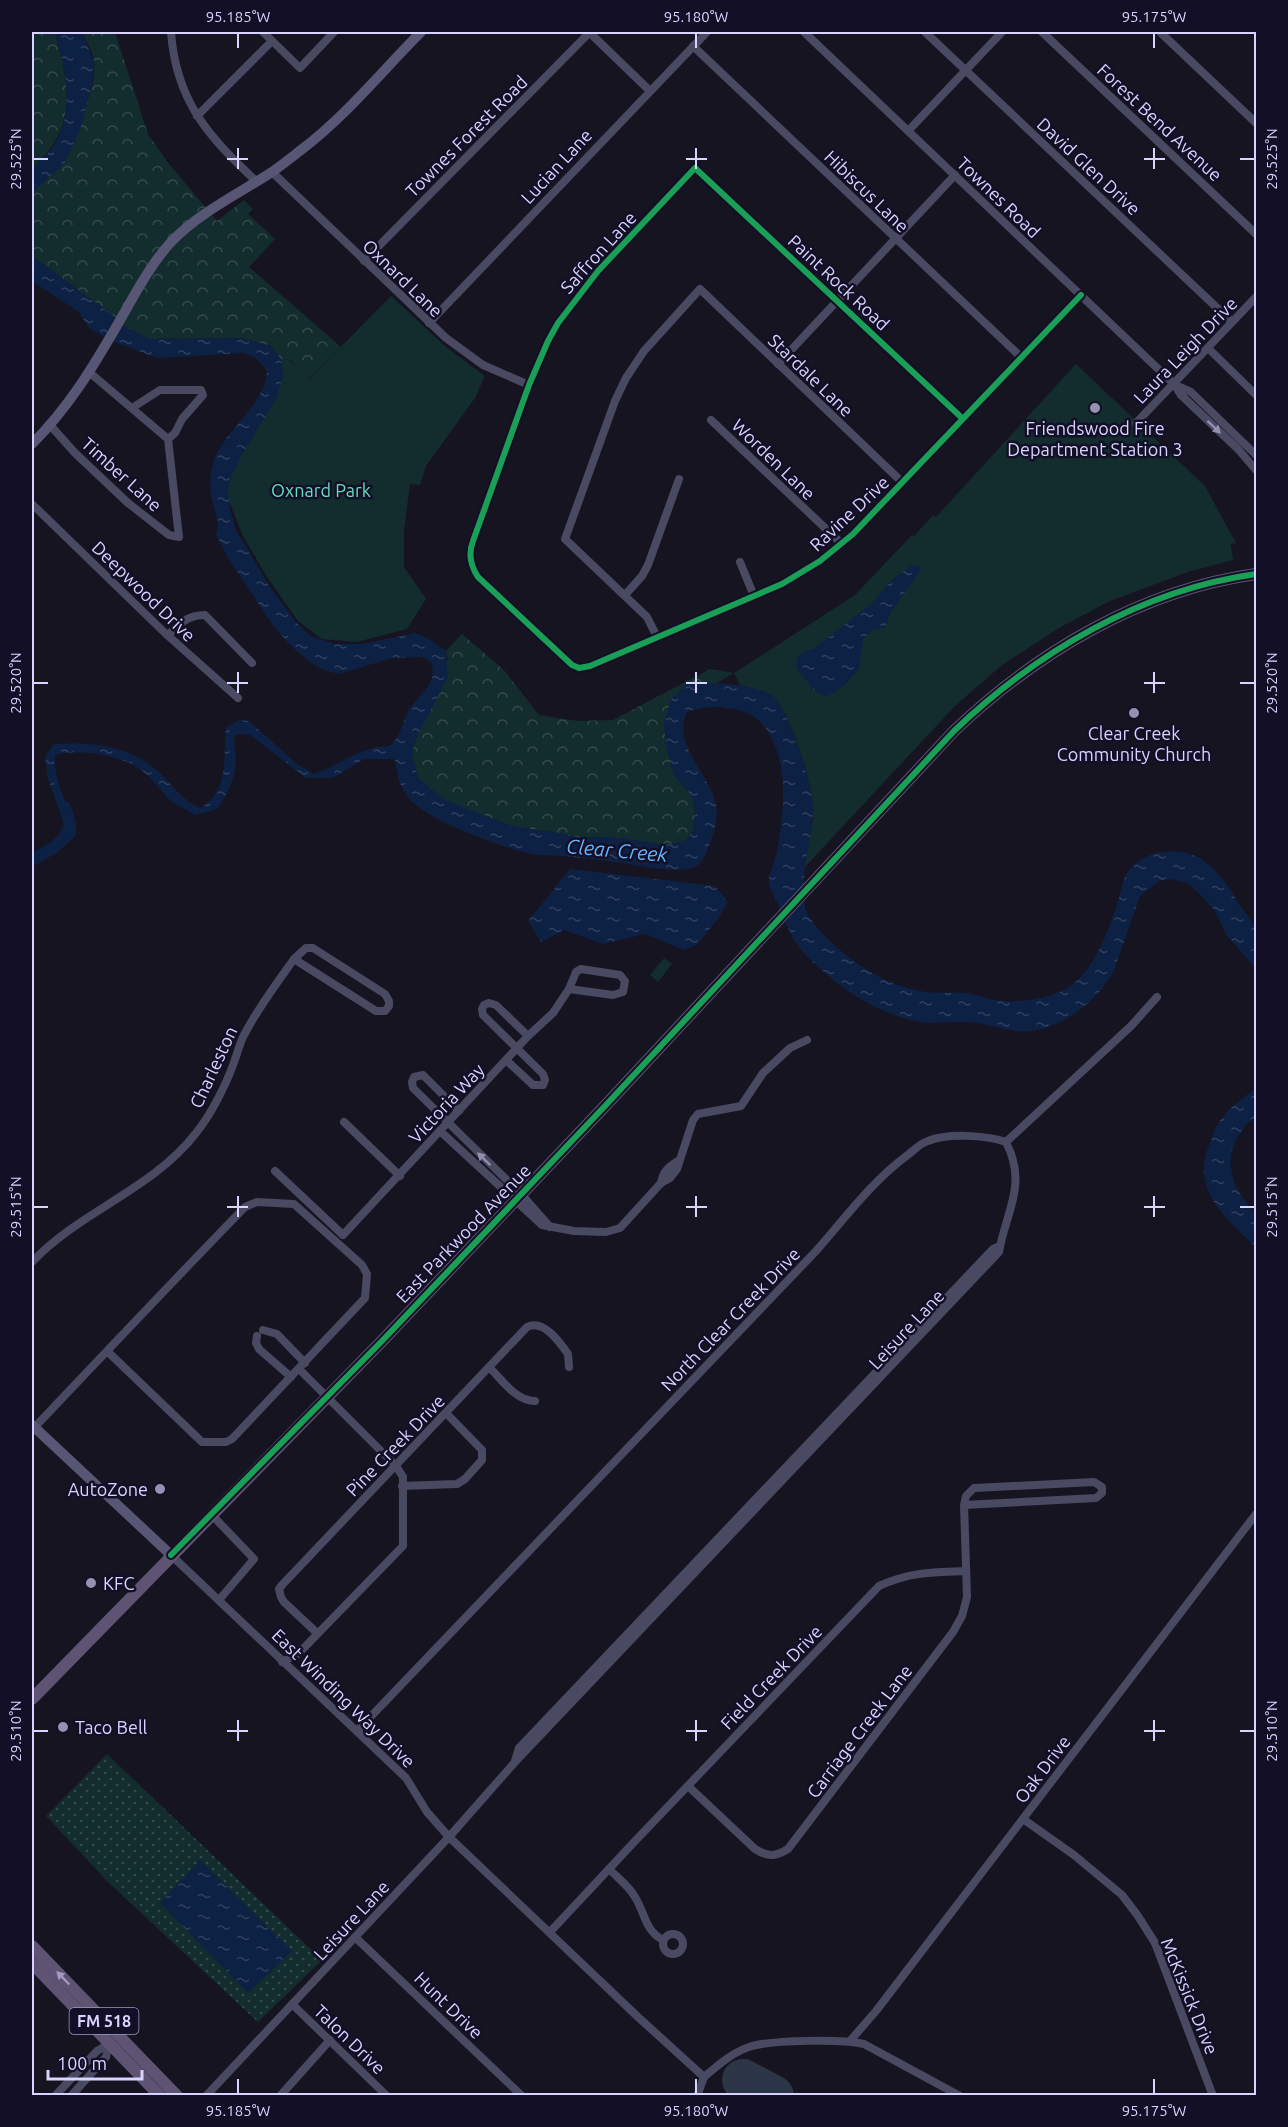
<svg xmlns="http://www.w3.org/2000/svg" width="1288" height="2127" viewBox="0 0 1288 2127" font-family="Ubuntu,sans-serif">
	<style>
		.grass { fill: url(#grass-dots) }
		.forest { fill: url(#forest-crowns) }
		.park { fill: #132c2d }
		.water { fill: url(#water-ripples) }
		.lines { fill: none; stroke-linecap: round; stroke-linejoin: round }
		.river { stroke: #0d2144; stroke-width: 12 }
		.runway { stroke: #2c3646; stroke-width: 42 }
		.street { stroke: #4a4962; stroke-width: 8 }
		.secondary { stroke: #575674; stroke-width: 10 }
		.primary { stroke: #5e5373; stroke-width: 12 }
		.cycleway-casing { stroke: #130f26; stroke-width: 10 }
		.cycleway { stroke: #1a9f57; stroke-width: 6 }
		.oneway { fill: #928eb0 }
		.oneway2 { fill: #a29ac0 }
		.ticks { fill: none; stroke: #d9d4ff; stroke-width: 2 }
		.poi-dot { fill: #9591b1; stroke: #130f26; stroke-width: 2 }
		.labels { text-anchor: middle; dominant-baseline: central; stroke-width: 5; stroke-linejoin: round; paint-order: stroke }
		.shield { fill: #130f26; stroke: #9e99be; stroke-width: 1.5 }
		.shield-label { font-size: 16px; font-weight: bold; fill: #d9d4ff }
		.street-label { font-size: 18px; fill: #d9d4ff; stroke: #130f26 }
		.poi-label { font-size: 18px; fill: #d9d4ff; stroke: #130f26 }
		.park-label { font-size: 18px; fill: #5fe0c0; stroke: #130f26 }
		.water-label { font-size: 20px; font-style: italic; fill: #62b6ff; stroke: #130f26 }
		.neatline { fill: none; stroke: #d9d4ff; stroke-width: 2 }
		.ticks-label { font-size: 15px; text-anchor: middle; fill: #d9d4ff }
	</style>
	<defs>
		<pattern id="grass-dots" width="8" height="8" patternUnits="userSpaceOnUse" patternTransform="scale(1.5)"><rect width="8" height="8" fill="#132c2d"/><path d="M2 2h.1M6 6h.1" fill="none" stroke="#354a4c" stroke-width="1.8" stroke-linecap="round"/></pattern>
		<pattern id="forest-crowns" width="20" height="18" patternUnits="userSpaceOnUse" patternTransform="scale(1.5)"><rect width="20" height="18" fill="#132c2d"/><path d="M2 6a3 3 0 1 1 6 0M12 15a3 3 0 1 1 6 0" fill="none" stroke="#354a4c"/></pattern>
		<pattern id="water-ripples" width="26" height="14" patternUnits="userSpaceOnUse" patternTransform="scale(1.5)"><rect width="26" height="14" fill="#0d2144"/><path d="M2 4q2-2 4 0t4 0M15 11q2-2 4 0t4 0" fill="none" stroke="#304060"/></pattern>
	</defs>
	<rect width="100%" height="100%" fill="#161421"/>
	<polygon class="grass" points="107,1754 322,1960 258,2022 108,1882 46,1816"/>
	<g class="forest">
		<path d="M32,32H55C69,86 79,127 32,168Z"/>
		<path d="M82,32H115L148,134L169,164L217,221L244,200L253,209L248,214L275,239L249,267L341,347L308,379L290,360L281,359L271,346L241,338L149,339L122,325L111,314L32,256V192L39,184C60,150 98,103 94,62C93,51 86,41 82,32Z"/>
		<polygon points="462,634 504,670 539,715 578,721 613,720 710,669 734,673 717,683 700,683 664,722 666,746 674,775 691,795 695,810 693,831 685,841 665,845 613,837 583,837 512,826 444,800 418,778 412,753 415,741 448,659 446,651"/>
	</g>
	<g class="park">
		<polygon points="391,296 446,347 485,376 475,398 426,466 420,485 410,484 404,531 404,567 426,599 407,629 357,642 322,639 298,621 267,577 243,536 225,491 234,462 283,376 281,359 289,360 309,379"/>
		<path d="M1076,364L1205,486L1236,543L1231,544L1233,560L1188,572L1110,601L1059,628L1002,665L955,706L805,867C806,847 814,828 813,807C812,785 790,707 771,695C763,690 750,688 740,685L734,673L855,595L912,535L914,536L933,515L936,517Z"/>
		<polygon points="664,958 672,964 658,982 650,975"/>
	</g>
	<g class="water">
		<path d="M55,32H82L94,62L92,85L80,130L64,164L32,192V168C39,161 49,154 54,145C76,110 65,68 55,32Z"/>
		<path d="M32,256L111,314L122,325L149,339L241,338L271,346L281,359L283,376L276,399L244,451L231,477L228,490L230,510L236,530L270,587L295,621L310,636L335,644H363L415,633L429,639L446,651L448,677L415,741L412,753L418,778L445,800L512,826L583,837H613L665,845L685,841L693,831L695,810L691,795L674,775L666,746L664,722L671,699L686,685L692,683C713,682 752,684 771,695C789,706 813,788 813,809C812,842 799,875 805,908C807,916 816,926 821,932C852,965 894,992 940,993C948,993 956,992 964,993C977,994 989,1000 1001,1001C1023,1002 1047,999 1066,989C1093,974 1109,930 1118,901C1121,892 1123,877 1129,870C1138,860 1149,854 1162,852C1204,846 1222,876 1241,907C1246,914 1254,923 1256,931C1260,942 1256,958 1256,969L1226,934L1215,911L1200,894L1187,883L1171,879L1159,881L1140,896L1114,970C1098,1003 1053,1036 1015,1031C999,1029 983,1022 966,1022C954,1021 942,1023 930,1023C894,1020 859,1001 832,979C821,969 808,959 799,947C787,931 781,908 771,890C765,879 773,867 776,856C778,851 778,844 779,838C785,801 788,756 763,725C747,704 709,704 687,712C671,743 709,774 716,804C718,817 715,828 711,840C708,848 705,859 699,864C683,877 641,865 623,863C603,860 583,858 563,856C552,855 538,856 527,853C497,845 427,821 408,797C400,788 396,771 395,759H364L333,778H306L249,734L235,735C233,743 235,750 236,759C236,777 227,795 217,809L195,815C186,809 174,805 167,797C158,786 149,775 137,767C118,755 76,748 55,755C52,805 103,829 32,862V853C48,847 58,840 64,824L48,778L45,757L54,744C94,742 131,745 162,775C175,788 182,800 200,808C230,791 223,758 226,728L239,720L249,721L297,764L314,774C340,765 361,746 390,746C403,733 400,727 408,712C418,694 439,685 431,662L423,657L392,658L339,674L324,670L311,663L289,644L272,624L229,559L216,535C220,523 216,517 213,504C209,489 209,473 215,458C226,430 267,401 267,371C260,361 254,355 242,353L157,358L112,341L89,328L79,312L32,281Z"/>
		<polygon points="912,565 919,566 921,571 891,611 885,628 874,629 863,639 859,669 844,686 826,697 814,690 796,668 797,657 818,645 871,604 892,580"/>
		<polygon points="570,869 715,886 728,902 719,917 697,945 684,950 645,934 603,944 564,930 541,942 528,921"/>
		<path d="M1256,1087V1117C1249,1121 1245,1126 1240,1133C1221,1161 1233,1191 1256,1213V1247C1226,1218 1189,1189 1210,1143C1213,1134 1216,1125 1222,1118C1230,1106 1246,1097 1256,1087Z"/>
		<polygon points="200,1860 292,1951 248,1993 160,1903"/>
	</g>
	<g class="lines">
		<polyline class="river" points="32,860 53,848 70,833 70,824 65,807"/>
		<polyline class="runway" points="743,2080 773,2096"/>
		<g class="street">
			<path d="M171,32C176,101 208,136 256,181"/>
			<polyline points="263,32 300,68 334,32"/>
			<polyline points="589,32 649,90"/>
			<polyline points="804,32 1174,384 1181,395 1238,449 1256,470"/>
			<polyline points="925,32 1232,322"/>
			<polyline points="1042,32 1256,234"/>
			<polyline points="1160,32 1256,123"/>
			<polyline points="693,46 1021,357"/>
			<polyline points="197,116 272,41"/>
			<polyline points="908,131 1002,32"/>
			<polyline points="272,172 446,338 483,365 529,385"/>
			<polyline points="364,261 590,32"/>
			<polyline points="429,323 707,32"/>
			<polyline points="1208,348 1256,395"/>
			<polyline points="778,364 955,175"/>
			<polyline points="1175,385 1191,392 1256,455"/>
			<polyline points="132,408 160,390 201,390 203,395 182,419 175,433 168,439"/>
			<path d="M962,418L695,168L598,271L558,323L548,341L529,385L473,541C468,554 470,565 478,577L572,665L579,668L590,666L782,584L820,561L853,534L1081,295"/>
			<polyline points="711,420 842,544"/>
			<polyline points="1136,423 1256,297"/>
			<polyline points="50,425 75,453 128,503 169,535 179,537 168,439 89,372"/>
			<polyline points="32,504 165,633 238,698"/>
			<polyline points="740,562 754,596"/>
			<polyline points="625,595 642,576 648,565 679,479"/>
			<path d="M168,635C180,623 188,615 205,615L252,663"/>
			<polyline points="657,637 647,617 565,539 615,401 626,378 644,351 700,289 903,483"/>
			<polygon points="306,948 313,948 385,994 389,1001 389,1006 385,1011 376,1011 294,959"/>
			<polygon points="581,969 620,975 625,981 623,992 613,995 569,989 576,972"/>
			<polyline points="506,1060 533,1085 543,1085 545,1080 543,1074 483,1015 482,1009 484,1005 489,1003 496,1005 528,1036"/>
			<polyline points="459,1111 423,1075 414,1077 412,1082 413,1088 521,1194 550,1227"/>
			<polyline points="344,1122 400,1176"/>
			<polyline points="440,1131 542,1225 574,1231 606,1232 620,1228 661,1183 670,1178 677,1169 693,1120 698,1114 741,1106 763,1073 790,1048 807,1040"/>
			<polyline points="275,1171 343,1235 528,1036 553,1013 569,989"/>
			<path d="M661,1183C663,1172 668,1167 678,1161"/>
			<path d="M32,1262C80,1211 152,1190 196,1133C210,1116 225,1087 233,1065C237,1055 239,1045 244,1035C258,1008 276,984 294,959"/>
			<polyline points="263,1330 277,1334 305,1363"/>
			<polyline points="257,1336 256,1343 259,1349 291,1377"/>
			<path d="M489,1367C502,1380 516,1401 535,1401"/>
			<path d="M34,1428C104,1354 174,1280 245,1207L257,1202L294,1204L362,1265L367,1274L365,1298L232,1439L226,1442H202L107,1351"/>
			<polyline points="402,1486 457,1484 465,1479 482,1460 482,1450 446,1413"/>
			<polyline points="211,1514 254,1559 219,1600"/>
			<polyline points="171,1555 406,1778 427,1812 449,1837 638,2017 704,2077"/>
			<path d="M317,1633L284,1602L281,1597L279,1589L282,1585L527,1327C543,1319 559,1341 568,1354L569,1367"/>
			<polyline points="282,1662 298,1654 403,1546 403,1477 396,1466 299,1369"/>
			<path d="M357,1731L816,1251C846,1217 873,1180 909,1154C915,1149 921,1143 928,1141C947,1133 986,1135 1006,1142L1131,1026L1157,997"/>
			<polyline points="515,1761 519,1748 993,1249 1000,1246"/>
			<path d="M688,1786L755,1849C768,1857 775,1857 788,1849L953,1632L962,1616L967,1597L964,1505L966,1496L974,1488L1094,1482L1102,1487V1493L1096,1498L964,1505"/>
			<polyline points="1023,1819 1074,1855 1122,1895 1138,1916 1155,1943 1213,2096"/>
			<path d="M609,1869C618,1878 629,1886 635,1897C645,1913 645,1931 663,1940"/>
			<path d="M550,1932L636,1840L879,1586C910,1572 933,1572 966,1571"/>
			<circle cx="673" cy="1944" r="10"/>
			<polyline points="355,1937 522,2096"/>
			<polyline points="292,2004 387,2096"/>
			<polyline points="850,2041 876,2011 1256,1514"/>
			<path d="M704,2077C718,2065 734,2051 752,2046C774,2040 842,2039 864,2044L960,2096"/>
			<polyline points="55,2096 97,2051 109,2044"/>
			<polyline points="71,2096 106,2057 109,2044"/>
			<path d="M206,2096L449,1837L515,1762L999,1252C1006,1211 1028,1185 1006,1142"/>
			<polyline points="280,2096 330,2040"/>
			<polyline points="697,2096 704,2077"/>
		</g>
		<g class="secondary">
			<path d="M32,444C69,407 93,367 119,322C135,294 150,265 171,242C200,212 238,194 272,172C282,165 292,157 301,150C346,116 382,71 421,32"/>
			<polyline points="32,1425 171,1555"/>
		</g>
		<g class="primary">
			<path d="M32,1699L382,1341L605,1106L954,731C1037,652 1141,590 1256,574"/>
			<polyline points="32,1946 177,2096"/>
			<polyline points="32,1963 160,2096"/>
		</g>
		<defs>
			<g id="cycleway">
				<path d="M962,418L695,168L598,271L558,323L548,341L529,385L473,541C468,554 470,565 478,577L572,665L579,668L590,666L782,584L820,561L853,534L1081,295"/>
				<path d="M171,1555L382,1341L605,1106L954,731C1037,652 1141,590 1256,574"/>
			</g>
		</defs>
		<use href="#cycleway" class="cycleway-casing"/>
		<use href="#cycleway" class="cycleway"/>
	</g>
	<defs><path id="oneway-solid" d="M-6-.8H1V-3.2L6.5 0L1 3.2V.8H-6Z" transform="scale(1.5)"/></defs>
	<g class="oneway">
		<use href="#oneway-solid" transform="translate(1214 427) rotate(43)"/>
		<use href="#oneway-solid" transform="translate(484 1159) rotate(-136)"/>
	</g>
	<use class="oneway2" href="#oneway-solid" transform="translate(63 1978) rotate(-134)"/>
	<path class="ticks" d="M238,33V48M696,33V48M1154,33V48M238,148V169M696,148V169M1154,148V169M33,159H48M227,159H248M686,159H707M1144,159H1165M1240,159H1255M238,672V693M696,672V693M1154,672V693M33,683H48M227,683H248M686,683H707M1144,683H1165M1240,683H1255M238,1196V1217M696,1196V1217M1154,1196V1217M33,1207H48M227,1207H248M686,1207H707M1144,1207H1165M1240,1207H1255M238,1720V1741M696,1720V1741M1154,1720V1741M33,1731H48M227,1731H248M686,1731H707M1144,1731H1165M1240,1731H1255M238,2079V2094M696,2079V2094M1154,2079V2094"/>
	<g class="poi-dot">
		<circle cx="1095" cy="408" r="6"/>
		<circle cx="1134" cy="713" r="6"/>
		<circle cx="160" cy="1489" r="6"/>
		<circle cx="91" cy="1583" r="6"/>
		<circle cx="63" cy="1727" r="6"/>
	</g>
	<g class="labels">
		<rect class="shield" x="69.5" y="2008" width="69" height="26" rx="4.5"/>
		<g class="shield-label">
			<text x="104" y="2021">FM 518</text>
		</g>
		<g class="street-label">
			<text transform="translate(1160 122) rotate(43)">Forest Bend Avenue</text>
			<text transform="translate(466 136) rotate(-45)">Townes Forest Road</text>
			<text transform="translate(556 166) rotate(-47)">Lucian Lane</text>
			<text transform="translate(1089 166) rotate(43)">David Glen Drive</text>
			<text transform="translate(867 191) rotate(44)">Hibiscus Lane</text>
			<text transform="translate(999 197) rotate(44)">Townes Road</text>
			<text transform="translate(598 252) rotate(-48)">Saffron Lane</text>
			<text transform="translate(403 278) rotate(44)">Oxnard Lane</text>
			<text transform="translate(839 282) rotate(43)">Paint Rock Road</text>
			<text transform="translate(1185 350) rotate(-46)">Laura Leigh Drive</text>
			<text transform="translate(811 375) rotate(44)">Stardale Lane</text>
			<text transform="translate(774 459) rotate(44)">Worden Lane</text>
			<text transform="translate(122 474) rotate(42)">Timber Lane</text>
			<text transform="translate(849 513) rotate(-43)">Ravine Drive</text>
			<text transform="translate(144 591) rotate(44)">Deepwood Drive</text>
			<text transform="translate(213 1067) rotate(-65)">Charleston</text>
			<text transform="translate(446 1103) rotate(-47)">Victoria Way</text>
			<text transform="translate(463 1233) rotate(-46)">East Parkwood Avenue</text>
			<text transform="translate(730 1319) rotate(-46)">North Clear Creek Drive</text>
			<text transform="translate(906 1329) rotate(-47)">Leisure Lane</text>
			<text transform="translate(395 1445) rotate(-46)">Pine Creek Drive</text>
			<text transform="translate(771 1677) rotate(-46)">Field Creek Drive</text>
			<text transform="translate(344 1698) rotate(44)">East Winding Way Drive</text>
			<text transform="translate(859 1731) rotate(-53)">Carriage Creek Lane</text>
			<text transform="translate(1042 1769) rotate(-53)">Oak Drive</text>
			<text transform="translate(351 1920) rotate(-47)">Leisure Lane</text>
			<text transform="translate(1190 1996) rotate(68)">McKissick Drive</text>
			<text transform="translate(449 2005) rotate(44)">Hunt Drive</text>
			<text transform="translate(350 2039) rotate(44)">Talon Drive</text>
		</g>
		<g class="poi-label">
			<text x="1095" y="428">Friendswood Fire<tspan x="1095" dy="21">Department Station 3</tspan></text>
			<text x="1134" y="733">Clear Creek<tspan x="1134" dy="21">Community Church</tspan></text>
			<text x="148" y="1489" text-anchor="end">AutoZone</text>
			<text x="103" y="1583" text-anchor="start">KFC</text>
			<text x="75" y="1727" text-anchor="start">Taco Bell</text>
		</g>
		<g class="park-label">
			<text x="321" y="490">Oxnard Park</text>
		</g>
		<g class="water-label">
			<text transform="translate(617 850) rotate(5)">Clear Creek</text>
		</g>
	</g>
	<rect width="1288" height="2127" fill="none" stroke="#130f26" stroke-width="66"/>
	<path d="M48 2070v9h94v-9" fill="none" stroke="#d9d4ff" stroke-width="3"/>
	<text x="57" y="2070" font-size="18" fill="#d9d4ff" stroke="#130f26" stroke-width="4.5" paint-order="stroke">100 m</text>
	<rect x="33" y="33" width="1222" height="2061" class="neatline"/>
	<g class="ticks-label">
		<text x="238" y="22">95.185°W</text>
		<text x="696" y="22">95.180°W</text>
		<text x="1154" y="22">95.175°W</text>
		<text transform="translate(16 159) rotate(-90)" y="5">29.525°N</text>
		<text transform="translate(1272 159) rotate(-90)" y="5">29.525°N</text>
		<text transform="translate(16 683) rotate(-90)" y="5">29.520°N</text>
		<text transform="translate(1272 683) rotate(-90)" y="5">29.520°N</text>
		<text transform="translate(16 1207) rotate(-90)" y="5">29.515°N</text>
		<text transform="translate(1272 1207) rotate(-90)" y="5">29.515°N</text>
		<text transform="translate(16 1731) rotate(-90)" y="5">29.510°N</text>
		<text transform="translate(1272 1731) rotate(-90)" y="5">29.510°N</text>
		<text x="238" y="2116">95.185°W</text>
		<text x="696" y="2116">95.180°W</text>
		<text x="1154" y="2116">95.175°W</text>
	</g>
</svg>
